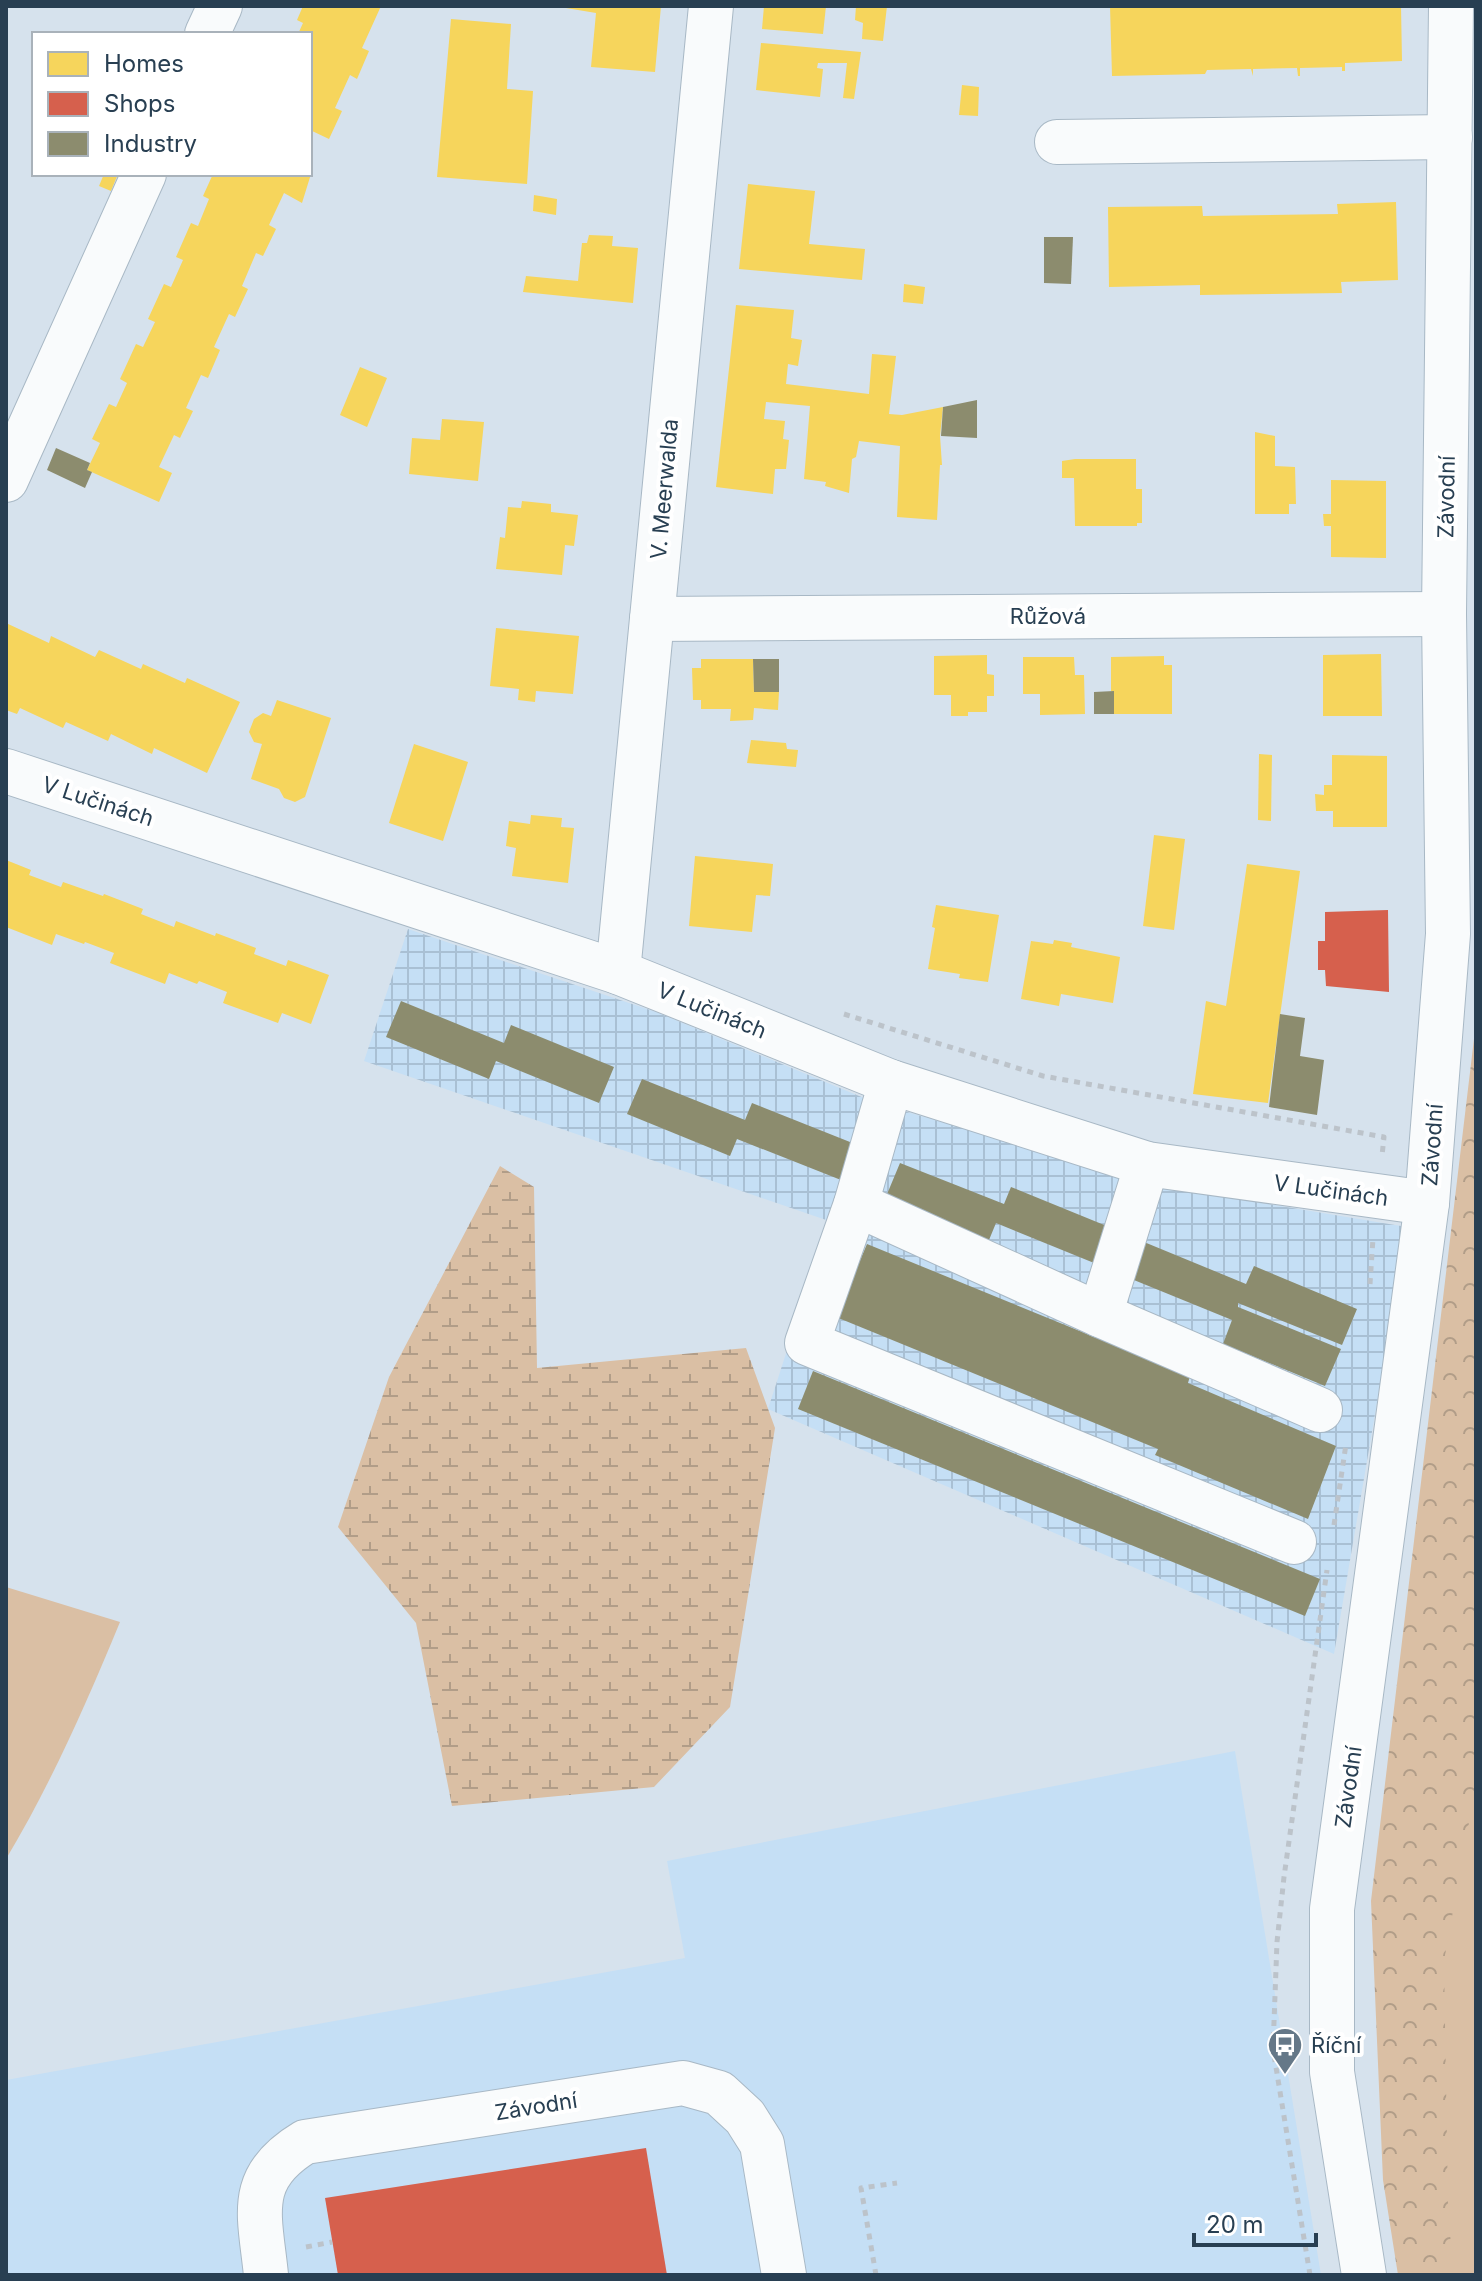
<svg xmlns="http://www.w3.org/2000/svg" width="1482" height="2281" viewBox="0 0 1482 2281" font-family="Inter,sans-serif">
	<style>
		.built { fill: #c5dff5 }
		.industrial { fill: url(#industrial-grid) }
		.green { fill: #dabfa4 }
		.forest { fill: url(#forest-crowns) }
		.wetland { fill: url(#wetland-marsh) }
		.homes { fill: #f6d55c }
		.shops { fill: #d6604d }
		.industry { fill: #8c8c6e }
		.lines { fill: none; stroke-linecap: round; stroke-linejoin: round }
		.minor-casing { stroke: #a8b8c5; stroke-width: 46 }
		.path { stroke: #bcc3ca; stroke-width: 5; stroke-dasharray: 6 6; stroke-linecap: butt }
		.minor { stroke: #f9fbfc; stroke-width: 44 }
		.labels { text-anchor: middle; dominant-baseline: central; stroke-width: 8; stroke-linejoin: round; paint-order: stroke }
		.street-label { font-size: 22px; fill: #283f52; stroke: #fff }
		.poi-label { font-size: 22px; fill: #283f52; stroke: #fff; text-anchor: start }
	</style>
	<defs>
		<pattern id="industrial-grid" width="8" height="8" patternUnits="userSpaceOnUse" patternTransform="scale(2)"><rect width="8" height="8" fill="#c5dff5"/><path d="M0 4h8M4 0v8" fill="none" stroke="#a9c0d4"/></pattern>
		<pattern id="forest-crowns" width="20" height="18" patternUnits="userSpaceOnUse" patternTransform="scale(2)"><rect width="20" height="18" fill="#dabfa4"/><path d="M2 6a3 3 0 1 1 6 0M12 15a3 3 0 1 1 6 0" fill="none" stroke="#b19d88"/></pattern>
		<pattern id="wetland-marsh" width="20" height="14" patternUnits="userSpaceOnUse" patternTransform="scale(2)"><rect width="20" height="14" fill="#dabfa4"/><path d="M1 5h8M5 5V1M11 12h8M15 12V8" fill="none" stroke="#b19d88"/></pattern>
	</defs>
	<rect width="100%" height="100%" fill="#d6e2ed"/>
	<polygon class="built" points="1235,1751 1321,2275 6,2275 6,2080 685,1958 667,1861"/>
	<polygon class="industrial" points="408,929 656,1012 876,1103 1165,1187 1407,1227 1334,1654 768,1409 829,1221 364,1061"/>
	<g class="green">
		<path d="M6,1587L120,1622C86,1704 51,1784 6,1859Z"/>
		<polygon points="1476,1683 1476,2275 1438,2275 1432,1972"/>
	</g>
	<polygon class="forest" points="1476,1022 1476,1784 1444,1961 1448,2204 1453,2275 1398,2275 1383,2180 1371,1901"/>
	<polygon class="wetland" points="500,1166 534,1187 537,1368 746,1348 775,1428 730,1707 654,1787 452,1806 416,1623 338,1527 389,1377"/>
	<g class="homes">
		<polygon points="303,6 381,6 362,48 369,51 357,79 350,75 335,108 342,111 329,139 310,130 310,34 298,34 303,23 297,20"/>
		<polygon points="554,6 661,6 655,72 591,67 596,13"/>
		<polygon points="764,6 826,6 823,34 762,29"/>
		<polygon points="856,6 887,6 883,41 862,39 863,23 855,20"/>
		<polygon points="1110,6 1401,6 1402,61 1345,63 1345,71 1342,71 1342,67 1300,68 1300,76 1298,76 1297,68 1253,69 1253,76 1251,69 1207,70 1205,74 1112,76"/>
		<polygon points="451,19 511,24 507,89 533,91 527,184 437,177"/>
		<polygon points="761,43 861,52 854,99 843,98 847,63 818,63 817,68 823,69 820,97 756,90"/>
		<polygon points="962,85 979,87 978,116 959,115"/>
		<polygon points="104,174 118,174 111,191 99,186"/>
		<polygon points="213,174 311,174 302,203 284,193 269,225 276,229 263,256 256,253 242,286 248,289 235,317 229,314 214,347 220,350 208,378 201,375 186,408 193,411 180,438 174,435 159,467 172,473 159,502 87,470 100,443 92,439 109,404 116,407 127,383 120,379 136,344 143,347 155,322 148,319 164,284 171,287 183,260 176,257 191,223 198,226 209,199 203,196"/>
		<polygon points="748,184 815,191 809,244 865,249 862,280 739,269"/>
		<polygon points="534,195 557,199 556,215 533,211"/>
		<polygon points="1396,202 1398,280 1341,282 1342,293 1200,295 1200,285 1109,287 1108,207 1202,206 1203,216 1338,214 1337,204"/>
		<polygon points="589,235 613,236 612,246 638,248 633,303 523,292 526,276 578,281 582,243 587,243"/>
		<polygon points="904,284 925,287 923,304 903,302"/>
		<polygon points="736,305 794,310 791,338 802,340 798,366 788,364 786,384 869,394 872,354 896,356 889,414 902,415 943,407 940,436 942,465 940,465 937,520 897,517 900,446 859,441 856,457 852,459 849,493 825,486 826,482 804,479 810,406 766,402 764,419 785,421 783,439 789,440 786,469 775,469 773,494 716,487"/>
		<polygon points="360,367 387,378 367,427 340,415"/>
		<polygon points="442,419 484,422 478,481 409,474 412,438 440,440"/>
		<polygon points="1255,432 1275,436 1275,466 1295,467 1296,504 1289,504 1289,514 1255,514"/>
		<polygon points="1075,459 1136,459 1136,489 1142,489 1142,523 1137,523 1137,526 1075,526 1074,478 1062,478 1062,461"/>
		<polygon points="1331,480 1386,481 1386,558 1331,557 1331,526 1324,526 1323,514 1331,514"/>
		<polygon points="522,501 551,504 551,512 578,515 574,546 565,545 562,575 496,569 500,537 505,538 508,507 521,508"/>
		<polygon points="6,623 49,643 51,636 95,657 99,650 141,669 143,664 185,683 187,678 240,702 207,773 154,748 152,754 111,734 108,741 66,722 63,728 20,708 17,714 6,710"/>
		<polygon points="496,628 579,636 573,694 536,691 535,702 518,700 519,689 490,686"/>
		<polygon points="1381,654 1382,716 1323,716 1323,655"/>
		<polygon points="987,655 987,674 994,675 994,696 987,696 987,712 968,712 968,716 951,716 951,695 934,695 934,656"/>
		<polygon points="1164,656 1164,665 1172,665 1172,714 1114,714 1114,691 1111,691 1111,657"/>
		<polygon points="1023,657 1074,657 1075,675 1084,675 1085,714 1040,715 1040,694 1023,694"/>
		<polygon points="701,659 753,659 754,692 779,692 778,710 754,708 753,720 730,721 731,709 701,709 701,700 693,700 692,668 701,668"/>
		<polygon points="277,700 331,718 305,797 295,802 284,798 279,789 251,779 262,744 254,742 249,732 254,719 263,713 271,716"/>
		<polygon points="751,740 786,743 787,749 798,750 796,767 747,763"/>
		<polygon points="414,744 468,762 443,841 389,823"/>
		<polygon points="1259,754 1272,755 1271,821 1258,820"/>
		<polygon points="1332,755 1387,756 1387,827 1333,827 1333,811 1316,811 1315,794 1324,795 1324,785 1332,785"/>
		<polygon points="531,815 562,818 561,827 574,828 568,883 512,876 516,848 506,846 509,821 530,824"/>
		<polygon points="1154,835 1185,839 1174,930 1143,926"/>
		<polygon points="695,856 773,864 770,896 756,895 752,932 689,926"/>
		<polygon points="6,860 31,870 29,875 61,887 63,882 103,896 104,894 143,909 141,914 174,927 176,921 215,936 216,933 256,948 254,954 286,966 288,960 329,975 311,1024 282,1013 278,1023 223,1003 227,992 199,981 197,984 169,973 165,984 110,963 114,953 85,942 84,944 56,934 52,945 6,927"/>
		<polygon points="1247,864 1300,871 1268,1103 1193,1094 1206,1001 1226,1006"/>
		<polygon points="936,905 999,915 988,982 959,978 960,974 928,969 935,928 932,927"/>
		<polygon points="1054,940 1072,943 1071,947 1120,957 1113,1003 1061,994 1059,1006 1021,999 1031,941 1053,944"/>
	</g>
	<g class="shops">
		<polygon points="1388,910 1389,992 1326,986 1325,970 1318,970 1318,941 1325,941 1325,912"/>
		<polygon points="646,2148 667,2275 338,2275 325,2198"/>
	</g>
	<g class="industry">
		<polygon points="1044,237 1073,237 1071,284 1044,283"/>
		<polygon points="977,400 977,438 941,436 943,407"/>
		<polygon points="56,448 90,463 87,470 92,472 85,488 47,470"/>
		<polygon points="753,659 779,659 779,692 754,692"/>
		<polygon points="1114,691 1114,714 1094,714 1094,692"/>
		<polygon points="401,1001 504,1043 511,1025 614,1067 599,1103 496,1061 489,1079 386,1037"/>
		<polygon points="1280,1014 1305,1018 1300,1056 1324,1060 1317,1115 1269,1107"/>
		<polygon points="642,1079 745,1120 752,1103 855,1144 841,1180 737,1139 730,1156 627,1114"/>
		<polygon points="900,1163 1004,1204 1011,1187 1114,1229 1099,1265 996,1223 989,1240 885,1199"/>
		<polygon points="1144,1242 1246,1284 1254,1266 1357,1309 1342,1345 1238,1303 1238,1307 1341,1349 1325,1386 1223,1344 1232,1320 1129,1278"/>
		<polygon points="867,1244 1190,1376 1188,1383 1336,1446 1308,1519 1155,1455 1158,1449 836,1317"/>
		<polygon points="813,1371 1320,1579 1305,1616 798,1409"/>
	</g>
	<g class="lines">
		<defs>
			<g id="minor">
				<polyline points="207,34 220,6"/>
				<polyline points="1057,142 1450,137"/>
				<polyline points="6,480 144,174"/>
				<polyline points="652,619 1444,614"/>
				<polyline points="6,771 618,972 891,1082 1147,1164 1427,1203"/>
				<polyline points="618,972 711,6"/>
				<polyline points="891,1082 856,1204 807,1343 1294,1542"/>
				<polyline points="856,1204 1100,1315 1320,1410"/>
				<polyline points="1100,1315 1147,1164"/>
				<path d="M266,2275C260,2215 245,2178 305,2142L683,2083L719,2093L745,2117L762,2144L784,2275"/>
				<polyline points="1364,2275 1332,2072 1332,1909 1427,1203 1448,934 1444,614 1451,6"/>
			</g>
		</defs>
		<use href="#minor" class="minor-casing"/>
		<g class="path">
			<polyline points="844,1014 1043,1076 1384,1137 1382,1156"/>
			<polyline points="1370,1284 1373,1238"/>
			<polyline points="1334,1525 1346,1444"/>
			<polyline points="306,2247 332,2242"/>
			<polyline points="876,2275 861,2188 897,2183"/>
			<polyline points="1310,2275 1273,2049 1277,1942 1284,1877 1327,1570"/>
		</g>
		<use href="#minor" class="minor"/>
	</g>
	<defs>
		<symbol id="bus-pin" viewBox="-11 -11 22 30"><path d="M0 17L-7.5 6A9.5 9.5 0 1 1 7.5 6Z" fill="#657888" stroke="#fff"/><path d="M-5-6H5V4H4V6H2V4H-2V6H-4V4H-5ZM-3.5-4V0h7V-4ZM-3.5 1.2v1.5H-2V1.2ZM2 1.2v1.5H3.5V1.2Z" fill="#fff"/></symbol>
	</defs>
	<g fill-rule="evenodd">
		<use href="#bus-pin" x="1265" y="2025" width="40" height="54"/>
	</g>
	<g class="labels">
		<g class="street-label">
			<text transform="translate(664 489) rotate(-85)">V. Meerwalda</text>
			<text transform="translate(1446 497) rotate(-89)">Závodní</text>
			<text x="1048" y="616">Růžová</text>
			<text transform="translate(98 801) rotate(18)">V Lučinách</text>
			<text transform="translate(712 1010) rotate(22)">V Lučinách</text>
			<text transform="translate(1432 1145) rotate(-86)">Závodní</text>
			<text transform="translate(1331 1190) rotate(8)">V Lučinách</text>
			<text transform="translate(1348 1787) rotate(-82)">Závodní</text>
			<text transform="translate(536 2106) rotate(-9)">Závodní</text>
		</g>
		<g class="poi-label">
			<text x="1311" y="2045">Říční</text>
		</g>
	</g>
	<rect width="1482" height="2281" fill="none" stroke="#283f52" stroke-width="16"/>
	<rect x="32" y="32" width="280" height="144" fill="#ffffff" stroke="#a9b2ba" stroke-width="2"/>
	<rect x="48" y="52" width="40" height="24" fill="#f6d55c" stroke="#a9b2ba" stroke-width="2"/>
	<text x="104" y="72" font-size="24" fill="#283f52">Homes</text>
	<rect x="48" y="92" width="40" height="24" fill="#d6604d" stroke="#a9b2ba" stroke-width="2"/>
	<text x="104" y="112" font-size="24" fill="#283f52">Shops</text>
	<rect x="48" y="132" width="40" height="24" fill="#8c8c6e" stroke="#a9b2ba" stroke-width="2"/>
	<text x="104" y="152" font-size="24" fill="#283f52">Industry</text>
	<path d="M1194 2233v12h122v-12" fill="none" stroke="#283f52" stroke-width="4"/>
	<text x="1206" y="2233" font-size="24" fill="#283f52" stroke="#ffffff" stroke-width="6" paint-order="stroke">20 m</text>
</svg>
